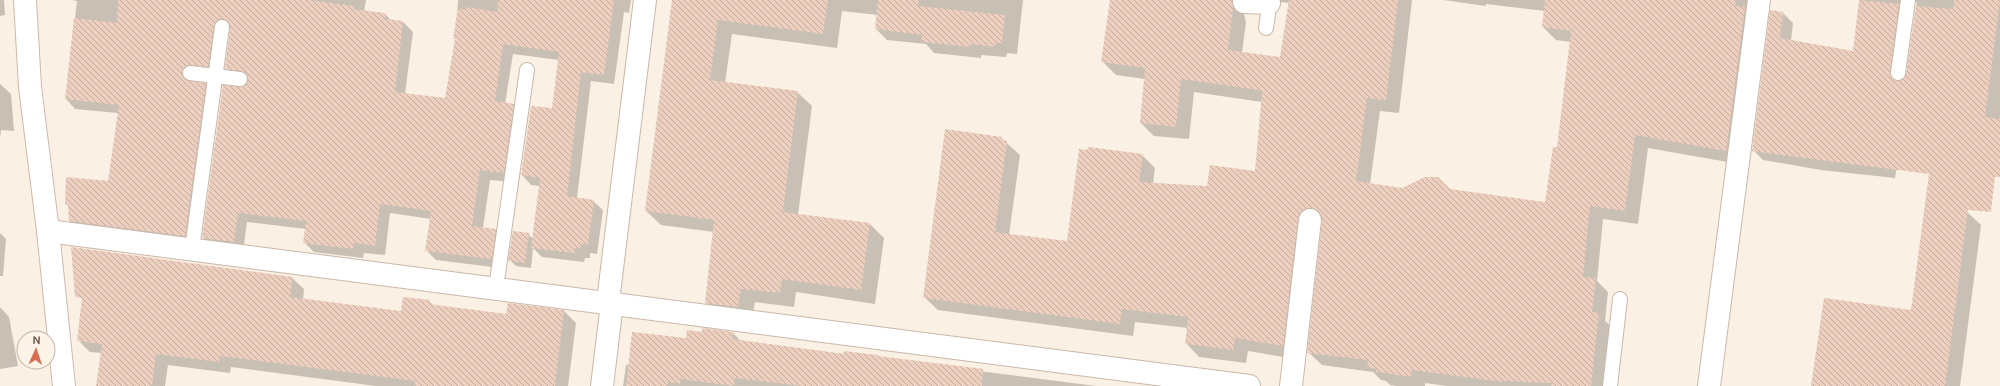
<svg xmlns="http://www.w3.org/2000/svg" width="2000" height="386" viewBox="0 0 2000 386" font-family="Ubuntu,sans-serif">
	<style>
		.shadow { fill: #0003; fill-rule: evenodd }
		.building { fill: url(#building-back-hatch) }
		.lines { fill: none; stroke-linecap: round; stroke-linejoin: round }
		.lane-casing { stroke: #c9b8ab; stroke-width: 16 }
		.street-casing { stroke: #c9b8ab; stroke-width: 24 }
		.secondary-casing { stroke: #cebaac; stroke-width: 24 }
		.lane { stroke: #fff; stroke-width: 14 }
		.street { stroke: #fff; stroke-width: 22 }
		.secondary { stroke: #fff; stroke-width: 22 }
	</style>
	<defs>
		<pattern id="building-back-hatch" width="6" height="6" patternUnits="userSpaceOnUse"><rect width="6" height="6" fill="#eccfbe"/><path d="M-1 5l2 2M0 0l6 6M5-1l2 2" fill="none" stroke="#c3ab9d"/></pattern>
	</defs>
	<rect width="100%" height="100%" fill="#faf0e3"/>
	<g class="shadow">
		<polygon points="0,0 4,0 5,15 0,16"/>
		<polygon points="72,0 366,0 364,11 385,14 392,21 403,22 413,32 405,94 446,100 456,40 458,0 631,0 629,13 624,12 614,84 591,81 577,198 593,201 603,210 597,254 590,253 590,258 585,258 584,262 542,257 533,248 531,268 516,266 510,260 528,234 533,239 540,186 531,185 522,175 553,109 559,60 513,54 505,104 513,105 523,114 513,182 490,180 483,228 495,230 505,239 501,268 436,260 426,250 431,219 390,213 385,255 364,253 363,258 314,252 304,242 306,229 247,222 243,252 213,248 203,238 243,88 249,80 236,78 226,68 231,28 228,29 218,76 197,74 191,82 205,84 215,94 195,245 80,230 70,221 69,207 66,204 109,182 118,113 75,109 66,99 77,1"/>
		<polygon points="679,0 1023,0 1017,54 1007,53 1006,57 981,55 981,58 934,53 926,44 887,40 876,29 878,15 842,11 837,48 732,34 725,83 797,92 812,106 798,215 870,224 884,238 875,304 796,292 794,307 755,302 752,321 720,317 706,303 714,232 661,225 646,211"/>
		<polygon points="1111,0 1248,0 1244,15 1246,22 1242,53 1281,58 1289,3 1265,0 1412,0 1399,113 1380,111 1370,184 1402,189 1450,190 1546,203 1558,148 1571,42 1556,40 1543,27 1545,11 1486,4 1486,6 1443,0 1751,0 1739,164 1648,148 1638,224 1603,219 1597,281 1608,292 1605,321 1612,327 1605,386 1447,386 1425,383 1425,386 1397,386 1390,385 1386,381 1381,380 1373,372 1322,365 1308,352 1323,221 1318,222 1296,359 1248,351 1246,363 1199,357 1186,343 1188,328 1135,322 1133,336 938,310 924,297 1001,138 1020,155 1009,235 1068,242 1142,155 1155,168 1153,184 1208,187 1256,172 1262,102 1194,92 1189,139 1154,136 1141,123 1145,79 1116,75 1102,61"/>
		<path d="M1861,0H2000V177L1897,166L1895,178L1821,170L1763,160L1753,150L1783,13L1793,23L1791,41L1853,53ZM1916,2H1917L1907,74L1905,79L1899,82L1911,5Z"/>
		<polygon points="0,84 11,94 14,131 1,130 0,139"/>
		<polygon points="1967,212 1981,225 1960,386 1812,386 1912,312"/>
		<polygon points="0,233 6,239 3,276 0,276"/>
		<polygon points="292,278 304,289 303,300 402,312 429,301 434,306 507,315 509,304 564,311 576,323 568,386 376,386 231,367 230,373 168,365 165,386 97,386 102,353 90,352 78,340"/>
		<polygon points="0,307 9,317 18,366 0,369"/>
		<polygon points="703,329 733,333 741,341 1096,386 623,386 626,365 629,365 703,333"/>
	</g>
	<g class="building">
		<polygon points="118,0 309,0 354,6 353,9 385,13 385,19 403,21 395,92 445,98 455,39 453,39 458,8 466,10 467,7 497,12 498,0 614,0 604,75 581,72 567,196 594,200 588,245 581,244 580,249 575,248 575,253 531,248 540,178 521,175 531,106 552,108 559,52 503,44 495,101 514,104 504,173 480,170 472,226 496,229 492,259 425,251 431,211 380,204 375,246 354,243 353,249 303,243 306,221 238,213 234,242 202,238 223,85 243,87 248,80 245,72 225,69 230,28 227,21 223,19 218,19 214,25 208,67 187,65 182,72 185,80 206,83 185,236 69,221 68,204 65,204 66,177 108,181 119,105 65,99 74,18 117,23"/>
		<polygon points="672,0 828,0 823,34 718,20 710,80 798,91 783,212 870,223 861,290 782,279 780,293 741,289 738,307 705,303 714,220 645,211"/>
		<polygon points="878,0 919,0 918,6 1005,15 1002,43 996,43 995,47 971,44 971,47 922,42 922,35 875,29"/>
		<polygon points="1110,0 1232,0 1233,8 1228,50 1280,57 1289,0 1398,0 1386,100 1367,98 1356,181 1402,188 1425,177 1438,177 1450,189 1545,202 1553,147 1557,147 1571,31 1542,27 1545,0 1736,0 1735,6 1745,7 1726,151 1635,135 1625,211 1590,206 1583,277 1596,278 1592,312 1599,313 1591,386 1551,386 1552,383 1502,381 1502,382 1412,370 1411,377 1376,372 1376,369 1367,367 1368,360 1307,353 1322,221 1321,215 1317,210 1312,208 1305,209 1300,213 1298,219 1283,346 1235,338 1233,350 1185,344 1188,317 1122,309 1120,324 923,298 945,129 1002,137 1001,140 1007,141 995,232 1067,241 1079,149 1087,150 1088,147 1143,154 1139,182 1207,186 1210,165 1255,171 1262,92 1258,90 1181,79 1176,127 1140,123 1145,68 1101,62"/>
		<polygon points="1859,0 1899,4 1890,72 1893,79 1897,81 1904,78 1906,74 1916,6 1953,9 1954,0 2000,0 1985,117 2000,119 2000,177 1995,177 1991,212 1968,210 1945,386 1811,386 1824,298 1911,310 1929,174 1752,151 1770,10 1783,12 1780,38 1853,51"/>
		<polygon points="513,231 529,233 525,263 508,261"/>
		<polygon points="71,247 293,277 290,297 401,311 403,297 430,300 429,304 506,314 508,303 564,310 555,386 415,386 415,381 220,356 219,362 156,354 152,386 96,386 102,344 77,341 82,298 75,297"/>
		<polygon points="702,328 733,332 732,339 844,354 844,351 878,355 878,356 983,369 982,386 802,386 735,378 734,386 680,379 680,384 668,382 668,386 626,386 632,332 686,338 687,330 702,332"/>
	</g>
	<g class="lines">
		<defs>
			<g id="lane">
				<polyline points="1266,28 1270,0"/>
				<polyline points="190,73 240,79"/>
				<polyline points="1898,73 1908,0"/>
				<polyline points="192,249 222,27"/>
				<polyline points="496,288 527,70"/>
				<polyline points="1610,386 1620,299"/>
			</g>
			<g id="street">
				<polyline points="1244,2 1269,3"/>
				<polyline points="48,231 1249,386"/>
				<polyline points="602,386 612,303 609,293 645,0"/>
				<polyline points="1291,386 1310,220"/>
				<polyline points="1709,386 1759,0"/>
			</g>
			<polyline id="secondary" points="25,0 30,87 48,231 64,386"/>
		</defs>
		<use href="#lane" class="lane-casing"/>
		<use href="#street" class="street-casing"/>
		<use href="#secondary" class="secondary-casing"/>
		<use href="#lane" class="lane"/>
		<use href="#street" class="street"/>
		<use href="#secondary" class="secondary"/>
	</g>
	<g transform="translate(36 350) rotate(3)"><circle r="19" fill="#fdf4e9" stroke="#c4b5aa"/>
	<path d="M0-3L7 15L0 10L-7 15Z" fill="#d86e54"/>
	<text y="-6" font-size="11" font-weight="bold" text-anchor="middle" fill="#6f574c">N</text>
	</g>
</svg>
